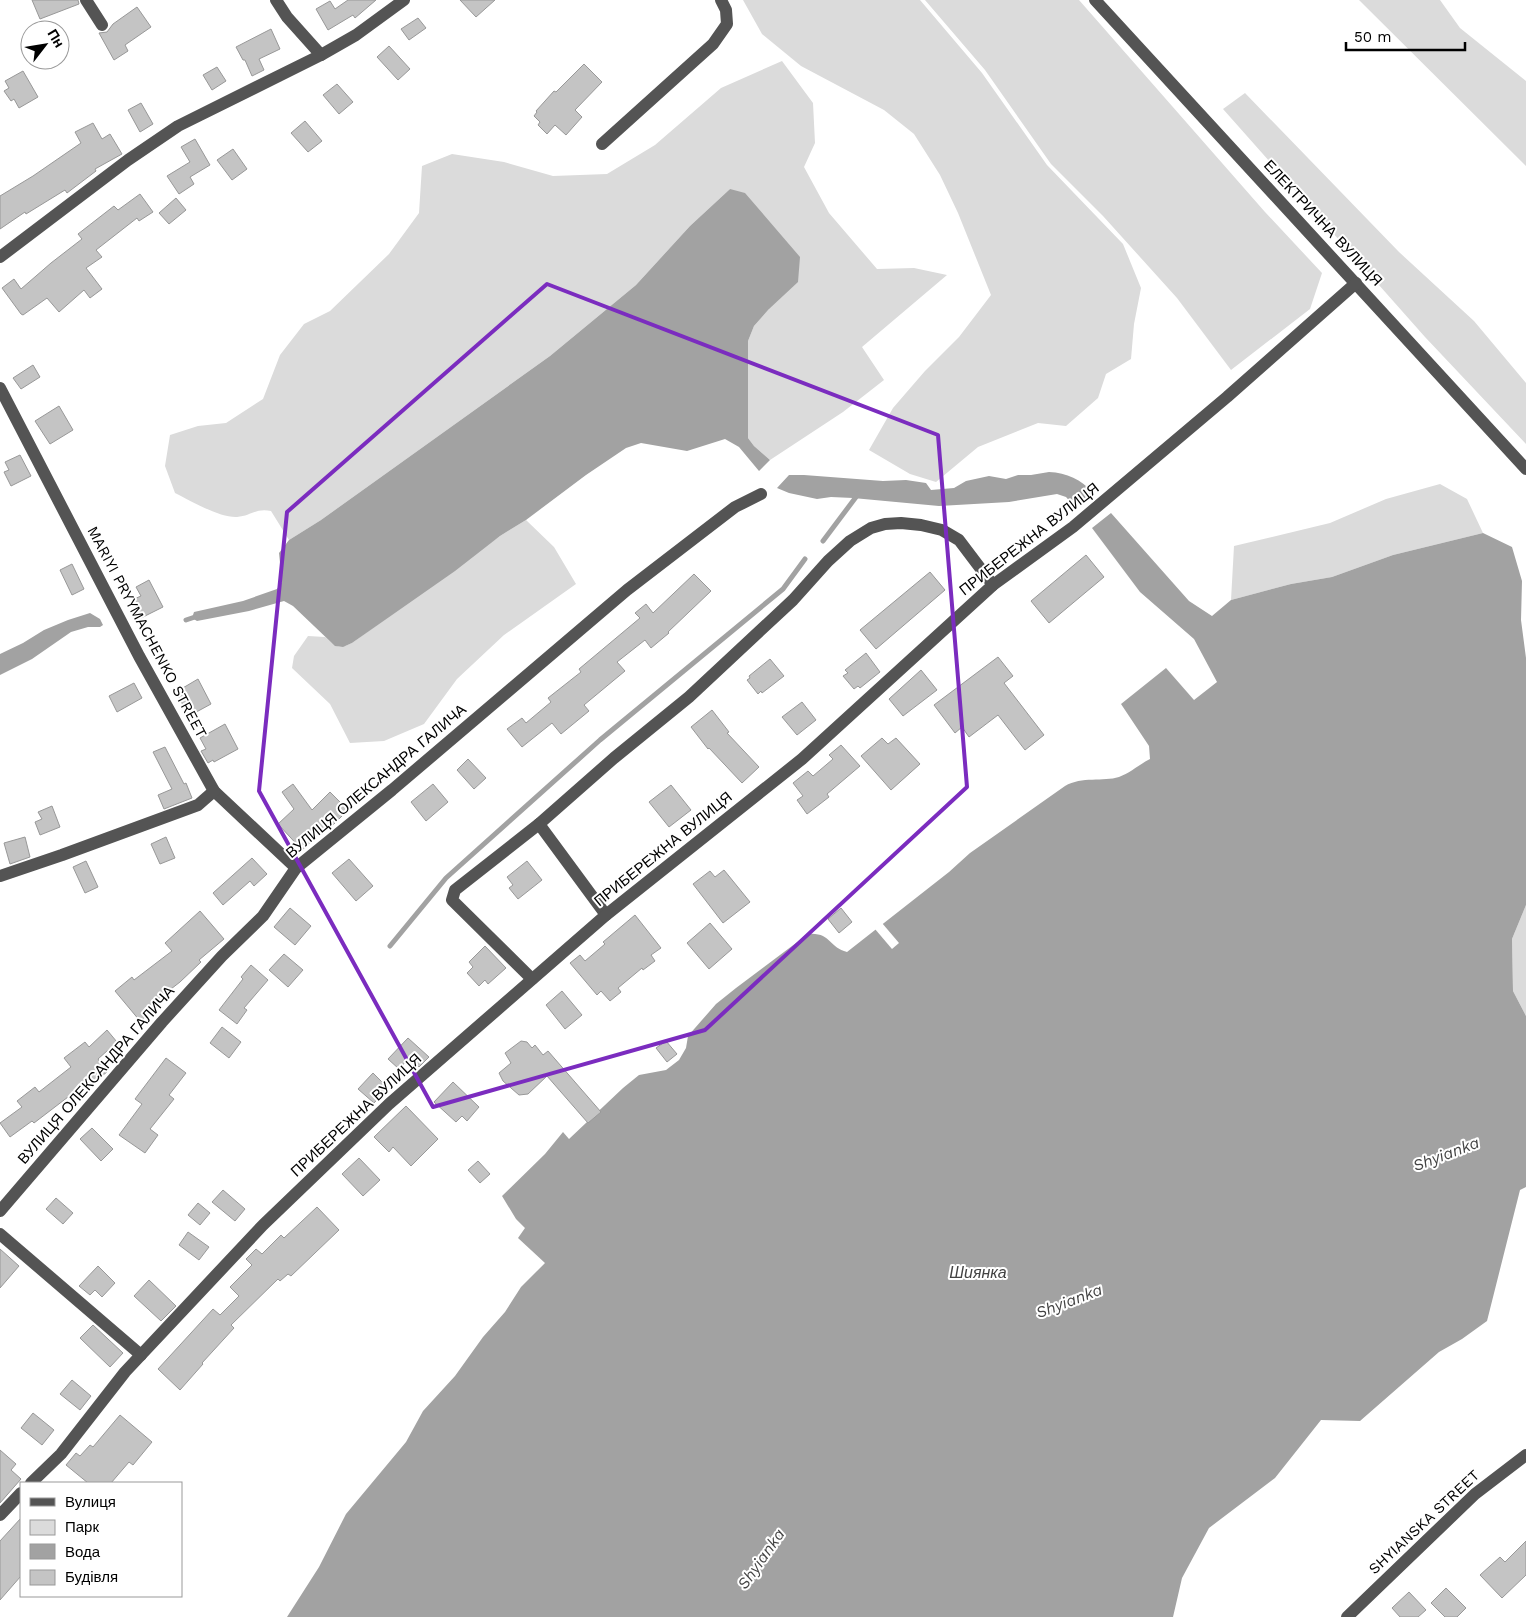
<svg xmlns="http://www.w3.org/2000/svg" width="1526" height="1617" viewBox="0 0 1526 1617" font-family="'Work Sans',sans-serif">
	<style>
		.green { fill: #dbdbdb }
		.water { fill: #a2a2a2 }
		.pier { fill: #fff }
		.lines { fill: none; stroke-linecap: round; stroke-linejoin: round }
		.stream { stroke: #a2a2a2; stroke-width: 5 }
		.building { fill: #c4c4c4; stroke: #989898 }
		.minor { stroke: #545454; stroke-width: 12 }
		.marked { fill: none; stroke: #7b2cbf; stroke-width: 4; stroke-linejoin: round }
		.labels { text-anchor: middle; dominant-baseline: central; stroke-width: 4; stroke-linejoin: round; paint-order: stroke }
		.street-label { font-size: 15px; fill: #000; stroke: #fff }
		.water-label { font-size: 16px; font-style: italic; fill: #434343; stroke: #fff }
	</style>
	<rect width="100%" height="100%" fill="#fff"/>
	<g class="green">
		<polygon points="743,0 920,0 982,73 1047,165 1123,244 1141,288 1134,324 1131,359 1106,374 1098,398 1066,426 1038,423 978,447 936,482 910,474 869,450 893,408 925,371 959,337 991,295 958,213 940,175 914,134 884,110 801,66 762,34"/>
		<polygon points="925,0 1079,0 1265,212 1322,273 1310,309 1231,370 1177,298 1103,216 1051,164 985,70"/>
		<polygon points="1359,0 1440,0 1460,28 1526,81 1526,166"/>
		<path d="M782,61L813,103L815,143L804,167L829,213L877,269L914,268L947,275L862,347L884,380L843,412L770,460L754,446L748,438V341L754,326L769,309L730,189L690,226L636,285L550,356L321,520L289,540L271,511C255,508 251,516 237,517C220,518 191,501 175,493L165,466L170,435L198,426L226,423L263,399L280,355L304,324L330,311L389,254L419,213L422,166L452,154L504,162L553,176L607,174L655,145L721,88Z"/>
		<polygon points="1245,93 1399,252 1474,321 1526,383 1526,444 1425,337 1223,109"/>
		<polygon points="1440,484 1467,499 1483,533 1393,555 1332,577 1291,584 1231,600 1234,546 1330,523 1386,499"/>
		<path d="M526,520L554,547L576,584L504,635L457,679L424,724L384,741L350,743L330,704L292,668L294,656L308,636L325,637C336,646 338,650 352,643L500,536Z"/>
		<polygon points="1526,905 1526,1016 1513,991 1512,939"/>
	</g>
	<g class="water">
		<polygon points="730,189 745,193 800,257 798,282 769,309 754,326 748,341 748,438 754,446 770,460 759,471 739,447 725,439 687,451 641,443 626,448 586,475 526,520 500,536 455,571 352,643 343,647 335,646 293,606 284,601 249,611 197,621 192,618 194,612 243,601 277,589 282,582 279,553 289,540 321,520 550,356 636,285 690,226"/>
		<path d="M1049,472C1067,473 1081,479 1093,493L1075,507L1066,497L1057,494L1009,502L939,506L853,498L831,497L817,499L789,493L777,488L789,475H804L883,481L906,480L926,483L931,490L954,488L966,481L989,476L1006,479L1018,475H1031Z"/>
		<path d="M1111,513L1189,601L1212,616L1231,600L1291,584L1332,577L1393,555L1483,533L1512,547L1522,581L1521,620L1526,658V905L1512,939L1513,991L1526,1016V1187L1520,1190L1487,1321L1462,1339L1439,1352L1360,1421L1321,1420L1275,1478L1209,1528L1182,1578L1173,1617H287L319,1567L346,1514L406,1442L423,1411L455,1376L483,1337L505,1312L521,1287L545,1263L518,1238L525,1228L516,1219L502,1196L545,1154L563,1132L569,1139L623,1088L639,1075L666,1070L679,1060L686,1048L688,1036L716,1004L736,988L808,934C831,932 829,948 847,952L949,872L970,853L1065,786C1082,776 1103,782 1119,777C1130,773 1140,764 1150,759L1149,746L1121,704L1166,668L1194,700L1217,682L1194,639L1140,592L1092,528Z"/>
		<polygon points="90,613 100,619 103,625 100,627 88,627 71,632 32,659 0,675 0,654 23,643 44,630 68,620"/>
	</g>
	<polygon class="pier" points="882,923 899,943 892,949 875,929"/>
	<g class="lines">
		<g class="stream">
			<polyline points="823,541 859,493"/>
			<polyline points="186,620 198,616"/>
			<polyline points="390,946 446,878 600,740 783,589 805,559"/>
		</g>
	</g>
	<g class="building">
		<polygon points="32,0 78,0 79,4 40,19"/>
		<polygon points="348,0 376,0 355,18 353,15 328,30 316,9 330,1 335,9"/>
		<polygon points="460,0 495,0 476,17"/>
		<polygon points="137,7 151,27 125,45 128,51 114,60 99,33 107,32 113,24"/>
		<polygon points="418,18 426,28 409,40 401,29"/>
		<polygon points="271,29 280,49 259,59 264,70 252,76 245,60 243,60 236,47"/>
		<polygon points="389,46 410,69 398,80 377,57"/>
		<polygon points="584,64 602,82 575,110 582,117 566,135 555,125 547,134 538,125 540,122 534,116 537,112 536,111 554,91 556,92"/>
		<polygon points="217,67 226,81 212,90 203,75"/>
		<polygon points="23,71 38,97 19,108 14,99 11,101 4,91 9,88 5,81"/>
		<polygon points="337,84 353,102 339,114 323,95"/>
		<polygon points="141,103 153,124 140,132 128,110"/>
		<polygon points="305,121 322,141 308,152 291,133"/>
		<polygon points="93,123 102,139 110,134 122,154 95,169 96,171 67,193 65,190 26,214 25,212 0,229 0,196 33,176 81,143 75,132"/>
		<polygon points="195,139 210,165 190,177 194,184 179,194 167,176 190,162 181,147"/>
		<polygon points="233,149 247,169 232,180 217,160"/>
		<polygon points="140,194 153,212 139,221 137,218 96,250 102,257 86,268 102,289 90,298 84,290 59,312 47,298 23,315 21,314 2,288 14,279 21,289 51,263 82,239 78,234 114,206 118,210"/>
		<polygon points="176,198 186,210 169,224 159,213"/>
		<polygon points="33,365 40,377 21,389 13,378"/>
		<polygon points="59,406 73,430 50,444 35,421"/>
		<polygon points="20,455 31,476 11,486 4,472 9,470 5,462"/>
		<polygon points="1086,555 1104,577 1049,623 1031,601"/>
		<polygon points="72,564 84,589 72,595 60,570"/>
		<polygon points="930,572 945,590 876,649 860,630"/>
		<polygon points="694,574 711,591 668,632 669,633 651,648 645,640 617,662 625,671 584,705 589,711 561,734 552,723 522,747 507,729 522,718 526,723 551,702 548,698 581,672 579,669 640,618 635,613 646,604 653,613"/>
		<polygon points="149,580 163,607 141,618 132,600 141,596 136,587"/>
		<polygon points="866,653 880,672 860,688 858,686 854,689 843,676 848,673 845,670"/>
		<polygon points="998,657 1013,676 1004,683 1044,735 1025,750 998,715 969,737 962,727 955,733 934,705"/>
		<polygon points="770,659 784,676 762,693 761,691 758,694 747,680 750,678 749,676"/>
		<polygon points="921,670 937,690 903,716 889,699"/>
		<polygon points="198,679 211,704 189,716 176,692"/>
		<polygon points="134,683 142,698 117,712 109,696"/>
		<polygon points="802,702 816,720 797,735 782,717"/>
		<polygon points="712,710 729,732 727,733 759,767 742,783 709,748 708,749 691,727"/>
		<polygon points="225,724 238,749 214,762 213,760 208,763 201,751 206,749 200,738"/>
		<polygon points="882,738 888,744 896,738 920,764 891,790 861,756"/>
		<polygon points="841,745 860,766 827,794 829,797 807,814 797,800 803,796 793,783 808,771 813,776 833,759 829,755"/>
		<polygon points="165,747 184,784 186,783 192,798 164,809 158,795 172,789 153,752"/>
		<polygon points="468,759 486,778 474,789 457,770"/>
		<polygon points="293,784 312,810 330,792 348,810 333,825 331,823 302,850 278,824 294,809 282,792"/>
		<polygon points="433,784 448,802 426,821 411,802"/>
		<polygon points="671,785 691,810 669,827 649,802"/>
		<polygon points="52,806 60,827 40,835 35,822 42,819 38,812"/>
		<polygon points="25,837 30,857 10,864 4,843"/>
		<polygon points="166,837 175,858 160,864 151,844"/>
		<polygon points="252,858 267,874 254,886 250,881 223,905 213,893"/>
		<polygon points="349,859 373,886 356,901 332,873"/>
		<polygon points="86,861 98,887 85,893 73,867"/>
		<polygon points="527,861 542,880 518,899 509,888 513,885 507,877"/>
		<polygon points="724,870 750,902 723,923 693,884 710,871 715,877"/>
		<polygon points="290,908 311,926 295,945 274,927"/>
		<polygon points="841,908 852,922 839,933 828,919"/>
		<polygon points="200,911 224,939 199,960 201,962 180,982 153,1003 157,1008 140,1021 115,991 132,977 134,980 172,951 165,943"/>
		<polygon points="635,915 661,948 651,955 655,961 643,970 642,968 618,988 621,992 610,1001 601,991 597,995 570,963 580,955 585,961 605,944 603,942"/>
		<polygon points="710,923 732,949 709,969 687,943"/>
		<polygon points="485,946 506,968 488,984 485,980 479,986 467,973 473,967 469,962"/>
		<polygon points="284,954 303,970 288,987 269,970"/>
		<polygon points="251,965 268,980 244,1008 247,1010 237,1024 219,1010 243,979 241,977"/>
		<polygon points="562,991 582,1015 565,1029 546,1005"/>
		<polygon points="222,1027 241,1042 229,1058 210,1043"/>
		<polygon points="107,1030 117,1042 98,1059 107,1072 70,1100 68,1097 34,1123 32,1121 10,1137 0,1123 22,1107 17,1101 35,1087 39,1092 71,1067 64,1058 85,1042 89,1047"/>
		<polygon points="408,1038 429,1057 419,1067 409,1058 399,1069 388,1059"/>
		<polygon points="521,1041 527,1042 532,1048 535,1045 543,1055 548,1051 601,1112 588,1123 547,1076 528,1094 519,1095 503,1081 499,1073 511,1063 505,1053"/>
		<polygon points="666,1041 677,1054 667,1062 656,1048"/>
		<polygon points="166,1058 186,1073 169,1095 174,1099 150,1129 158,1135 145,1153 119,1135 142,1104 135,1099"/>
		<polygon points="373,1073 388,1088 374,1103 358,1089"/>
		<polygon points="453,1082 479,1107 467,1121 462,1116 456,1122 434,1102"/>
		<polygon points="406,1106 438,1139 411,1166 393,1147 389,1152 374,1137"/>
		<polygon points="92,1128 113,1149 101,1161 80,1139"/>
		<polygon points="359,1158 380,1180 363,1196 342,1174"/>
		<polygon points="478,1161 490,1174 480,1183 468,1170"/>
		<polygon points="223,1190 245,1209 235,1221 212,1202"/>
		<polygon points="56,1198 73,1213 63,1224 46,1209"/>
		<polygon points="198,1203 210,1213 200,1225 188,1215"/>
		<polygon points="317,1207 339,1230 291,1276 288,1274 280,1281 278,1279 231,1325 234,1328 202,1363 203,1364 180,1390 158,1369 213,1309 220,1315 239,1296 230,1287 252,1265 246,1259 256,1249 262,1254 281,1235 284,1238"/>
		<polygon points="188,1232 209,1247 199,1260 179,1245"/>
		<polygon points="0,1249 19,1266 0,1288"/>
		<polygon points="98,1266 115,1283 102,1297 95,1290 90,1295 79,1286"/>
		<polygon points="149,1280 176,1306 161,1321 134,1296"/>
		<polygon points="93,1325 123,1353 110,1367 80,1338"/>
		<polygon points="72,1380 91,1396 80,1410 60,1394"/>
		<polygon points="33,1413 54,1430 42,1445 21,1428"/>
		<polygon points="120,1415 152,1442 133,1465 129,1462 111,1483 88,1483 66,1465 76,1453 80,1456 90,1445 93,1447"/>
		<polygon points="0,1450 16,1464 11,1470 21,1479 0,1503"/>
		<polygon points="21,1518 21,1576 0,1600 0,1541"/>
		<polygon points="1526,1541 1526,1575 1502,1598 1480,1575 1500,1557 1505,1562"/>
		<polygon points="1446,1588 1466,1608 1457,1617 1445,1617 1431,1603"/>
		<polygon points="1409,1592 1426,1610 1418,1617 1400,1617 1392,1608"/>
	</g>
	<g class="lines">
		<g class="minor">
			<polyline points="86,0 102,25"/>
			<polyline points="276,0 287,17 321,55"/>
			<polyline points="1095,0 1526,469"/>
			<polyline points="602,144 713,44 727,24 726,10 721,0"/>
			<polyline points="0,257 128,160 178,126 321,55 356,35 404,0"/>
			<polyline points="0,388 139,656 214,791 296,868"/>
			<polyline points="0,876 62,855 198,805 214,791"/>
			<polyline points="606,915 539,824 614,758 689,697 793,600 828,561 850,541 871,528 885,524 901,523 921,525 942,530 959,540 993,585"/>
			<polyline points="532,979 452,900 455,890 539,824"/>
			<polyline points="0,1211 162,1022 222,956 263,916 296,868 392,790 627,590 735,507 761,494"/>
			<polyline points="0,1234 141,1355"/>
			<polyline points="31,1483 61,1454 125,1372 263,1225 389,1104 606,915 802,759 993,585 1073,527 1227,397 1356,283"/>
			<polyline points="0,1515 21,1493"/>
			<polyline points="1347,1617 1475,1494 1526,1455"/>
		</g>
	</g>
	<path class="marked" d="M547,284L938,435L967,787L705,1030L433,1107L259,791L287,512Z"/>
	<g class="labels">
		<g class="street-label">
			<text transform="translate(1323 223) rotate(47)">ЕЛЕКТРИЧНА ВУЛИЦЯ</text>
			<text transform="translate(1029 539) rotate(-38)">ПРИБЕРЕЖНА ВУЛИЦЯ</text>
			<text transform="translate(147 632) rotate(62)">MARIYI PRYYMACHENKO STREET</text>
			<text transform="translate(376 781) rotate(-40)">ВУЛИЦЯ ОЛЕКСАНДРА ГАЛИЧА</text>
			<text transform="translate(663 849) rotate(-39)">ПРИБЕРЕЖНА ВУЛИЦЯ</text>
			<text transform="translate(96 1075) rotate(-49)">ВУЛИЦЯ ОЛЕКСАНДРА ГАЛИЧА</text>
			<text transform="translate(356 1115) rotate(-43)">ПРИБЕРЕЖНА ВУЛИЦЯ</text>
			<text transform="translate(1424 1522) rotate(-43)">SHYIANSKA STREET</text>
		</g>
		<g class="water-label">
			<text transform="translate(1446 1154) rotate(-21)">Shyianka</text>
			<text x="978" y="1272">Шиянка</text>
			<text transform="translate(1069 1301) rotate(-21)">Shyianka</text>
			<text transform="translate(761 1559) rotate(-55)">Shyianka</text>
		</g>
	</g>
	<rect x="20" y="1482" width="162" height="115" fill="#ffffff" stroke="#999999"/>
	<rect x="30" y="1498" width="25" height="8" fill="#545454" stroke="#999999"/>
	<text x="65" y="1507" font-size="15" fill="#000000">Вулиця</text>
	<rect x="30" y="1520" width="25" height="15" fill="#dbdbdb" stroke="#999999"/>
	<text x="65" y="1532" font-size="15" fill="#000000">Парк</text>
	<rect x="30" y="1544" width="25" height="15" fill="#a2a2a2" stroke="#999999"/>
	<text x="65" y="1557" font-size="15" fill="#000000">Вода</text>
	<rect x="30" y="1570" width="25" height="15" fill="#c4c4c4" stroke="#999999"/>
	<text x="65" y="1582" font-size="15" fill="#000000">Будівля</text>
	<g transform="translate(45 45) rotate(59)"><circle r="24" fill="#ffffff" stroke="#999999"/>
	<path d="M0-4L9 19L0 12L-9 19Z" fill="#000000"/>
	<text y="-8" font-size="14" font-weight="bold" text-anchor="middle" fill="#000000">Пн</text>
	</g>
	<path d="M1346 42v8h119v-8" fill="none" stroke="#000000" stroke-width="2.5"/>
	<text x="1354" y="42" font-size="15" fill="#000000" stroke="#ffffff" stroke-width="4" paint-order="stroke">50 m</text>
</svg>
